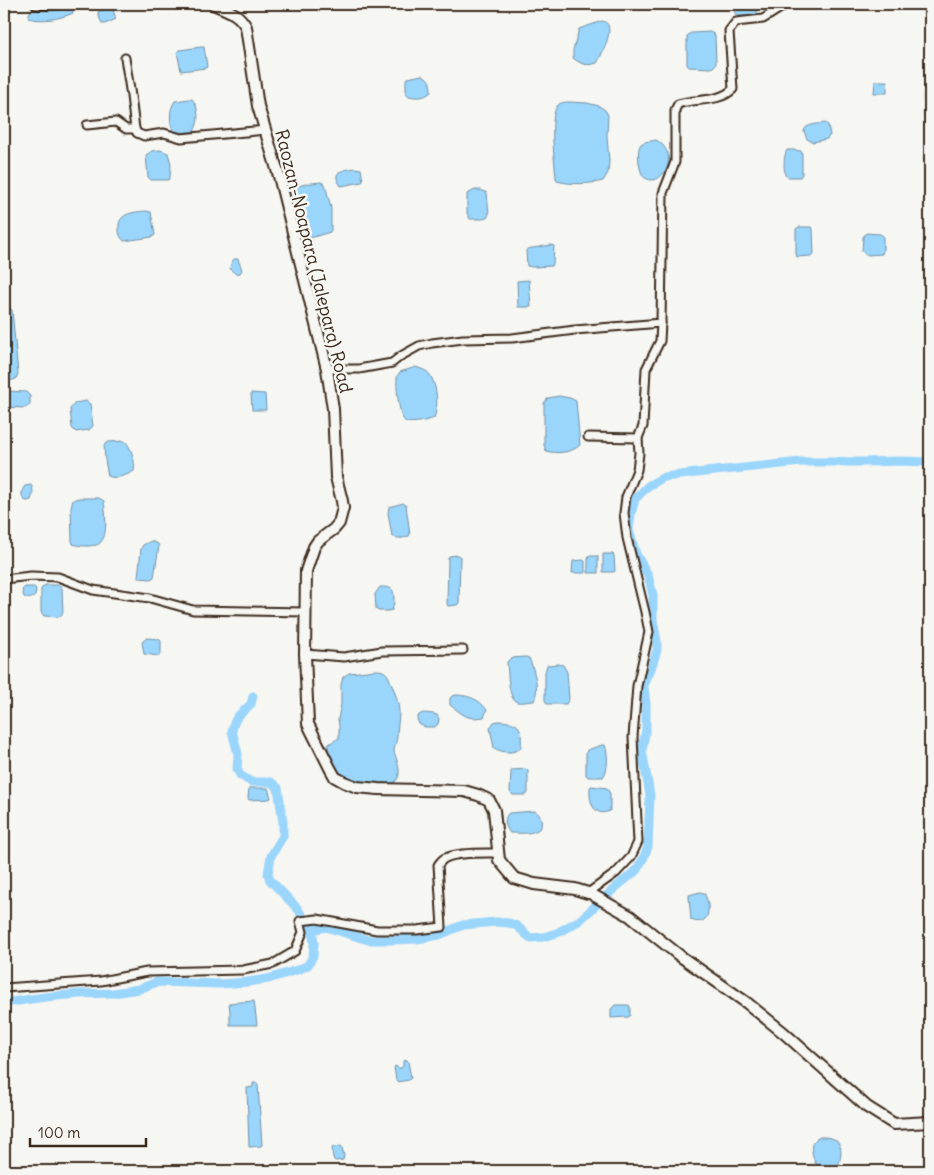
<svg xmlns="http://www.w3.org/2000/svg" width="934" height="1175" viewBox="0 0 934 1175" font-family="Delius,sans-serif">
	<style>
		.water { fill: #9ad5fb; stroke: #7491a3 }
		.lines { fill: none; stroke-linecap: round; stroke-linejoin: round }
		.canal { stroke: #9ad5fb; stroke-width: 9 }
		.minor-casing { stroke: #3b2a1e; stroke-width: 11 }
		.secondary-casing { stroke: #3b2a1e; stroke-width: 14 }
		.minor { stroke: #f6f6f2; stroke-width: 7 }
		.secondary { stroke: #f6f6f2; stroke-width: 10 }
		.labels { text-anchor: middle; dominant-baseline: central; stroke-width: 5; stroke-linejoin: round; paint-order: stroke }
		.street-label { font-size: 18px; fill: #3b2a1e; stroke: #f6f6f2 }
	</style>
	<rect width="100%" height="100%" fill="#f6f6f2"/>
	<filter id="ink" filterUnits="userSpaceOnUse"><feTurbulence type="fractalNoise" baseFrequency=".02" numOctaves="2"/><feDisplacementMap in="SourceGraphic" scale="10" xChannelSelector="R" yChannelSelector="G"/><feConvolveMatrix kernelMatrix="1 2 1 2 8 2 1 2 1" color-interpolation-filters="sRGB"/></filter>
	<g filter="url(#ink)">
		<g class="water">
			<polygon points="734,4 759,4 759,8 755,16 737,16 735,13"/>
			<polygon points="109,7 112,7 116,19 105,24 102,24 98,14 98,12"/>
			<path d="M71,8L73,13C60,19 41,22 28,18L29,14L32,9L52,11Z"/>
			<path d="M602,21C618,23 602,54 597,63C587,66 582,65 573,58V50L579,29Z"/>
			<polygon points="710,32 715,35 716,64 712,68 689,67 687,65 687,36 691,33"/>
			<polygon points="201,47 204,47 207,66 206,68 181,71 177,52 180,50"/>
			<path d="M422,75C430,78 431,84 431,92C424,98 418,98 409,96L406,93V79L408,78Z"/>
			<polygon points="875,81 887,81 887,93 874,93"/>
			<polygon points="925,91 930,91 930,120 927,120 924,117 923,94"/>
			<path d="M189,99H192C199,107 200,122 194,131L183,133L174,132C169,123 169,109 175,101Z"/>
			<path d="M570,102L587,103L599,106L605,110L608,115L607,136L609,161L608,173L603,181C591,184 570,185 557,181L556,178C555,163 548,115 558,105C561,102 566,102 570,102Z"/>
			<path d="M825,123L828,125L830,135L827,139L813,142L807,139C807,138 804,132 804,131C805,124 819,124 825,123Z"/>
			<path d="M656,140C670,147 673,166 661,176C659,178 655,180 651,180C650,180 644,178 644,177C639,173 636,148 641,144C645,141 652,141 656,140Z"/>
			<polygon points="160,150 168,153 171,164 170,177 168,180 151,180 148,177 146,155 152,151"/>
			<path d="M787,150H793L801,151L802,154V174L800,177H788L785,175C784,167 783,158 787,150Z"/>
			<path d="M355,168L361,169L363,181L362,182L341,186C330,171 343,170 355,168Z"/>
			<path d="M321,182L325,184L331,208V230L330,232L310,238L304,237C300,231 291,197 294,190C299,183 314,183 321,182Z"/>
			<polygon points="475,190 481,190 487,193 489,214 487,218 482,219 470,219 467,213 467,194"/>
			<path d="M146,211L151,212L155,235L152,237L124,241C120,237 119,234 119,229C117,213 134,212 146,211Z"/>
			<polygon points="799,227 811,227 813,229 814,254 811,256 797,257 796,254 796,229"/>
			<polygon points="866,233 880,234 883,236 883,251 882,254 868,255 864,253 862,251 863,237"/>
			<polygon points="551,245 554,246 553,264 552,266 532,267 527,266 526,251 527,249"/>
			<polygon points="234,259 238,259 242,270 240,273 236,274 230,269 231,264"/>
			<polygon points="529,280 531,307 518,307 517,281"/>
			<polygon points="4,307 9,308 12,310 18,374 16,379 6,382 4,382"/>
			<path d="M416,367C421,369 427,370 430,375C437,385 439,407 434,418C428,421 411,424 406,422C399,419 396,386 397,379C397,375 398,375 400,372Z"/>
			<polygon points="7,391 26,392 30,396 30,405 25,408 4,407 4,393"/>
			<polygon points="251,393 265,394 266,410 252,410"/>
			<path d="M559,396L570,398L576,401L580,445C572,453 556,454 546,451L544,445V403L548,398Z"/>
			<polygon points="86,401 90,404 93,426 89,430 76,432 72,428 70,409 75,403"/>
			<path d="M125,441C131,447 136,462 134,471C128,475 115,480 108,476L105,460L104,445L108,442Z"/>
			<path d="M31,485C34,490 33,494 31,500L27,501L24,500C21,495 21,491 25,486Z"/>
			<path d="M78,498H99L104,501C105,511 109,535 100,543C97,546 93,545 89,546C83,546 79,546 73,544L72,541L71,507L73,500Z"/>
			<path d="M403,503L406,505L410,535C405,539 397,539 392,536L388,513L389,507Z"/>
			<polygon points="151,541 158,544 159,546 154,577 151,579 139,578 138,577 141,549 143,545"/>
			<polygon points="603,554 613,554 614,556 615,571 614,572 603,572"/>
			<polygon points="458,555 460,556 459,603 457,605 448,606 447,604 448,559 449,556"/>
			<polygon points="589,556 598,556 598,573 588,573 588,559"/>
			<polygon points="583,560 585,561 585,573 572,573 573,561"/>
			<polygon points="45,585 60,585 62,588 63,613 59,617 44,616 41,612 41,589"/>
			<path d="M25,587H34L36,589L35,596C31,599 28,599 24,597L22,590Z"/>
			<path d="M380,587C389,587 394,587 394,597C394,602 394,605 392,610L388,611H378L376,609L375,594Z"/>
			<polygon points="147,638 159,639 161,641 161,654 159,656 144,654 142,642"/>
			<path d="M526,657L529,658C534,670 540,689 534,701C529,701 522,703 517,702C508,700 508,671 507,662L511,658Z"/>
			<polygon points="559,664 563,665 567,672 569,699 566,704 547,704 545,700 545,672 547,665"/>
			<path d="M376,670C386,670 388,674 391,683C395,692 399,703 399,713C399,720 397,728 397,736C397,741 394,746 394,751C396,759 405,777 393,783C390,785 383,784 378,784C355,784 338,780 330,755C328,752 327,747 329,744C331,742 336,740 339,738V726L338,719L341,704V685L343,677L349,673Z"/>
			<path d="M457,695C470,696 479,699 487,710L484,717C466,720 464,715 450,705V698L452,696Z"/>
			<polygon points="423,713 434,714 437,715 439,719 438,724 435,727 425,727 419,724 417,719 419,715"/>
			<path d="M499,721C521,722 522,727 521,748C512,754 503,753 494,748L490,728L494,722Z"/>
			<path d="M602,745H605C608,754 609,769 603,777H588L586,775V753L587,750Z"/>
			<polygon points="526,769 528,771 528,793 525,795 513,795 510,792 511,772 512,770"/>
			<path d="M591,786L607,788L610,794V811C593,818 589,801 590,788Z"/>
			<polygon points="249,788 268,788 271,798 269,799 249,800 248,798"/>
			<path d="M535,811C542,816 542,820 541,827C534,835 520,833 510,833C505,827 503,818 509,813Z"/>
			<path d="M700,892L704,893C711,905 711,928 691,920L689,897V895Z"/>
			<polygon points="254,1001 257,1025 230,1025 230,1012 229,1003"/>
			<polygon points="615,1005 628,1005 630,1006 630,1016 628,1017 611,1018 611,1009"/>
			<polygon points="407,1060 408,1061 411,1078 409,1080 397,1082 396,1080 394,1067 396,1066 398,1068 401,1068 403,1066 403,1061"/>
			<polygon points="253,1083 257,1083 258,1085 262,1145 261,1146 249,1147 247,1088 253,1087"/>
			<path d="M820,1137C842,1136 844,1149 838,1167L820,1166L815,1163C812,1151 807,1143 820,1137Z"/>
			<polygon points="341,1146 342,1147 344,1156 343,1160 335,1161 333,1159 332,1148 334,1147"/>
		</g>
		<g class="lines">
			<g class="canal">
				<polyline points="311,930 326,927 368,940 392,940 417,939 439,935 463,925 496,922 509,923 517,926 530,938 543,937 557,933 580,920 616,887 636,871 643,859 648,847 650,795 642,750 646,729 646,704 644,686 646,677 651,669 657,650 657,641 653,620 653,595 648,575 636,554 629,530 631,514 635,499 648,486 664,477 696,473 801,462 864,462 901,461 930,462"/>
				<polyline points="4,1003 45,997 79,994 113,993 139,989 157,982 220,984 247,982 268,979 300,969 308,965 313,956 314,943 313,935 298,909 270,880 268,874 271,856 283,836 283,822 278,788 271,782 251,782 240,775 237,769 238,754 232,731 234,723 237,717 251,704 253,696"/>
			</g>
			<defs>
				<g id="minor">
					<polyline points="35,4 36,5 68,4"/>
					<polyline points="81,4 91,4"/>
					<polyline points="125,58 131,96 135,129 137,133 144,136 164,133 181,138 266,130"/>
					<polyline points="87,125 116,122 126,129 135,129"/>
					<polyline points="327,369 359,369 392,363 401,356 419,346 432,343 463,339 512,338 575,330 661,323"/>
					<path d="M638,438L643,426L646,369L660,341L661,323L663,193L675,162V110L678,104C696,98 719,103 733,89L729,31L736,22L763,19L787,4"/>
					<polyline points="4,579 31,576 58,577 93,590 150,598 193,610 305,612"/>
					<polyline points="305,654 344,657 382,651 463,650"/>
					<polyline points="588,893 616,873 631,857 638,842 633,737 637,686 649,632 645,612 627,538 624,513 626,497 637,470 639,453 638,438 588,437"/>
					<path d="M4,988L101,981L147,972L243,970L273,964L295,951L303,932L300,921L317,919L377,930H417L442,927L438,865C441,861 443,858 448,857C460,852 484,853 498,853"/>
				</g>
				<g id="secondary">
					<path d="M213,4C227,10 239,13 246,27L258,106L279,176L327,369L333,409L336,477L342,501L343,508L339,523L334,529L318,541L314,547L306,571L305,654L308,724L330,768L335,777L344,782L357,787L378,789L464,791L478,795L489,800L494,810L499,860L514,878L534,884L575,889L588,893"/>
					<polyline points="593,895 630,916 680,956 747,1003 784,1033 867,1107 894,1124 930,1122"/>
				</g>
			</defs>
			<use href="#minor" class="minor-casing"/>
			<use href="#secondary" class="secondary-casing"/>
			<use href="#minor" class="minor"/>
			<use href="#secondary" class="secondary"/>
		</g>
	</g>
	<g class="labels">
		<g class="street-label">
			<text transform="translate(314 261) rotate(76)">Raozan-Noapara (Jalepara) Road</text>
		</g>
	</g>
	<rect width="934" height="1175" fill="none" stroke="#f6f6f2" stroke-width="20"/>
	<rect x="10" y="10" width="914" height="1155" fill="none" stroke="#3b2a1e" stroke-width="2" filter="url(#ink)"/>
	<path d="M30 1138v8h116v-8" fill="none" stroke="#3b2a1e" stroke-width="2.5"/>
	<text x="38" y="1138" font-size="15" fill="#3b2a1e" stroke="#f6f6f2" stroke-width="4" paint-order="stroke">100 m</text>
</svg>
